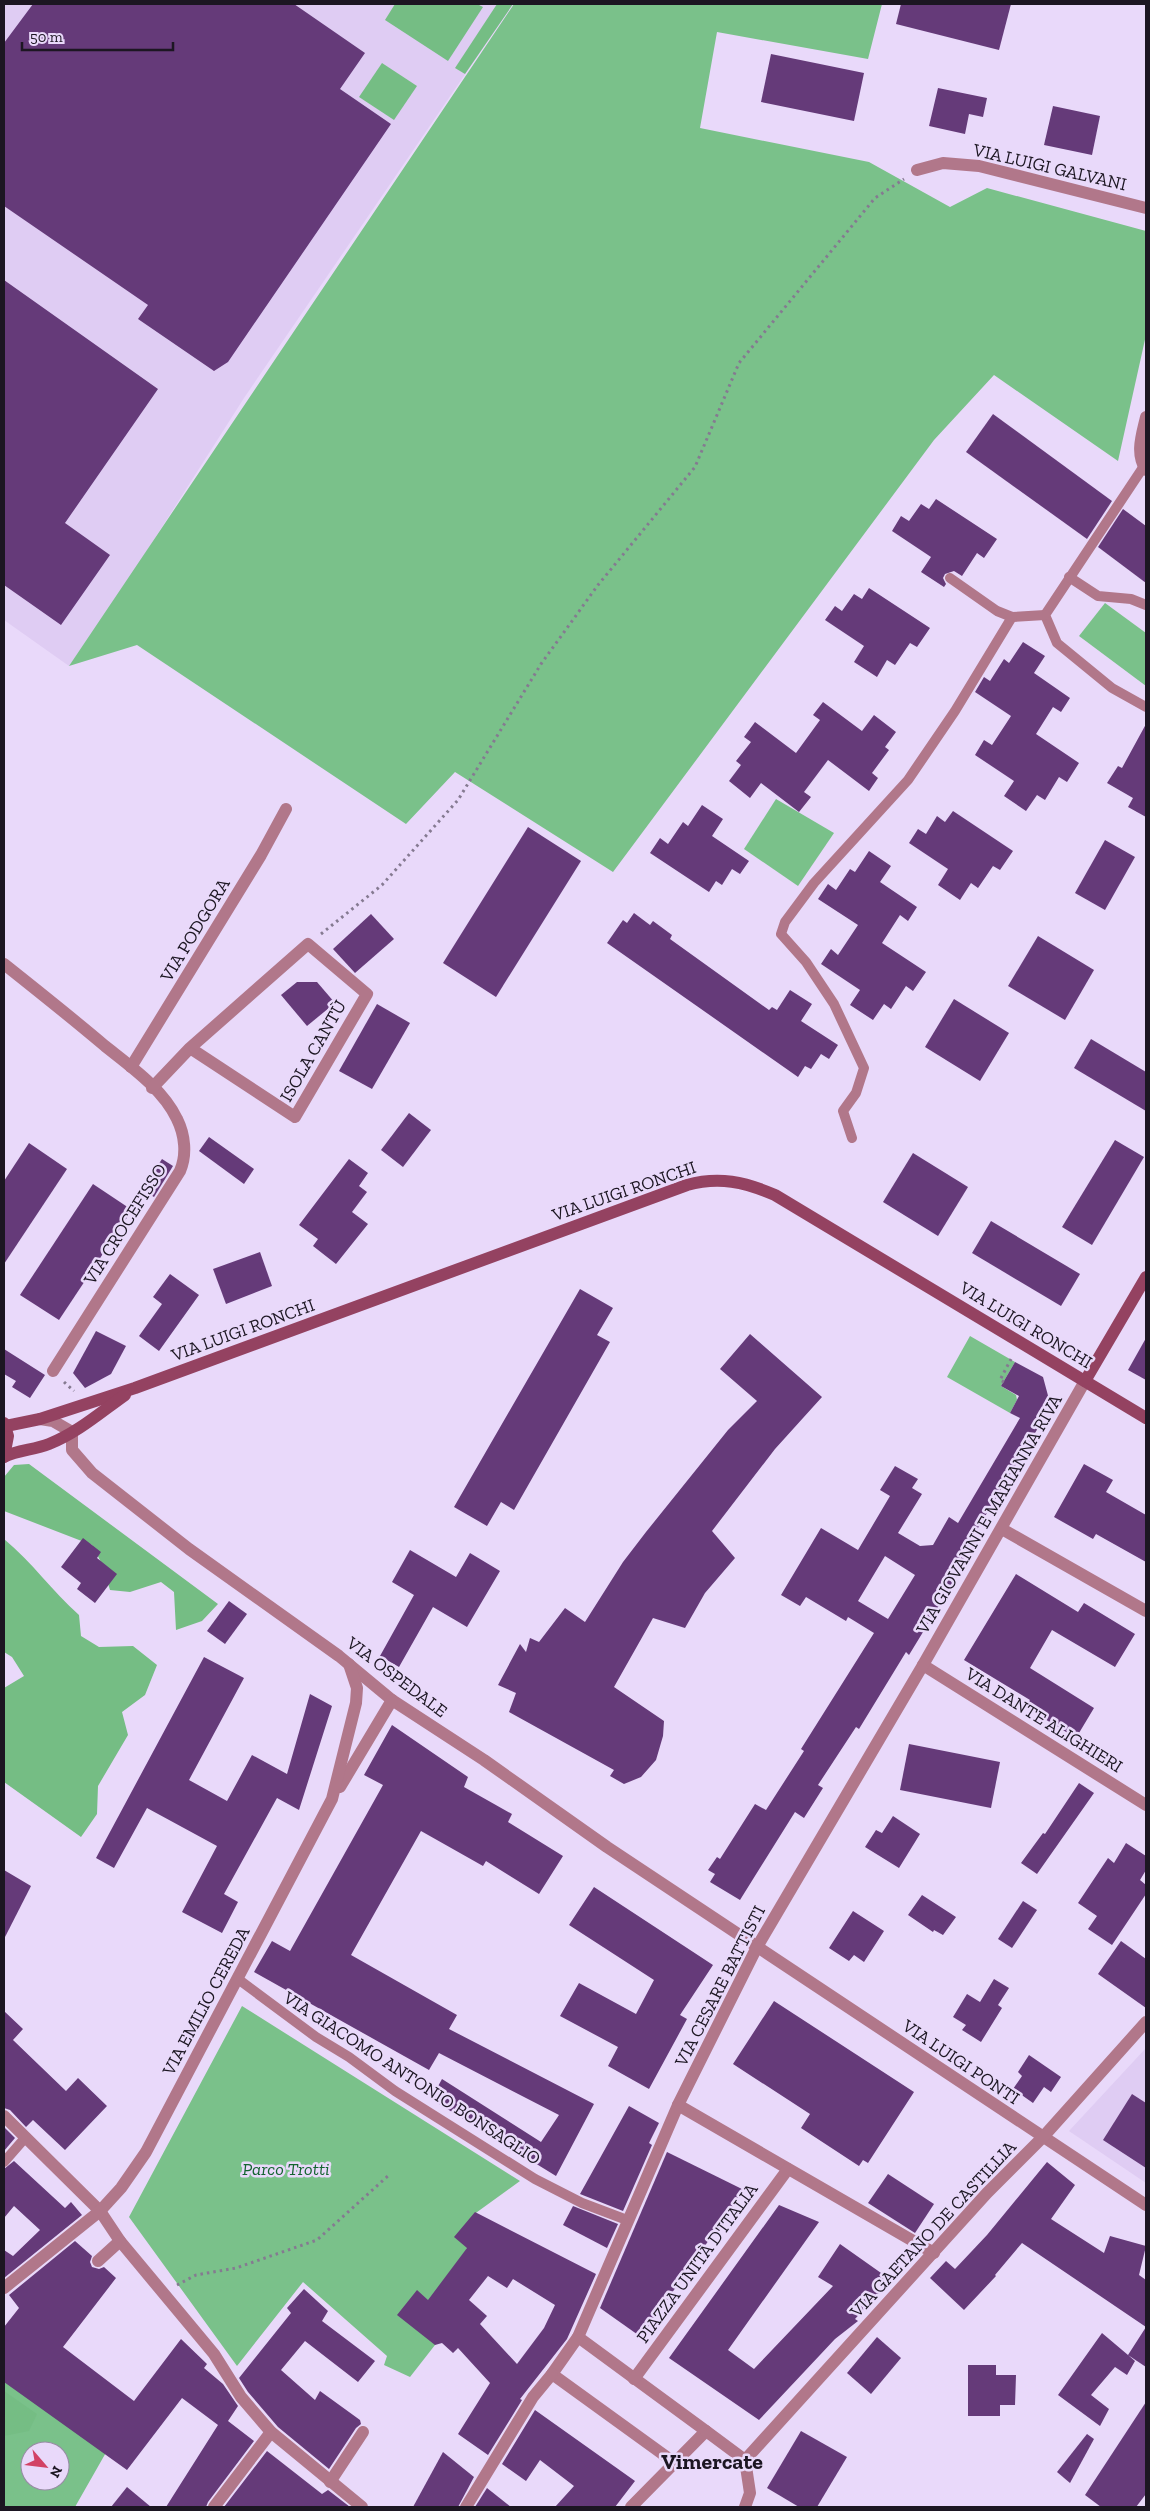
<svg xmlns="http://www.w3.org/2000/svg" width="1150" height="2511" viewBox="0 0 1150 2511" font-family="'Zilla Slab',serif">
	<style>
		.built { fill: #dfccf3 }
		.green { fill: #7ac18a; fill-rule: evenodd }
		.forest { fill: #75bd84 }
		.building { fill: #653a79; fill-rule: evenodd }
		.lines { fill: none; stroke-linecap: round; stroke-linejoin: round }
		.path { stroke: #857a91; stroke-width: 3; stroke-dasharray: 2.5 4; stroke-linecap: butt }
		.lane { stroke: #b1778a; stroke-width: 10 }
		.street { stroke: #b1778a; stroke-width: 12 }
		.secondary { stroke: #944261; stroke-width: 12 }
		.labels { text-anchor: middle; dominant-baseline: central; stroke-width: 5; stroke-linejoin: round; paint-order: stroke }
		.street-label { font-size: 18px; fill: #1c1622; stroke: #e9d9fa }
		.park-label { font-size: 18px; font-style: italic; fill: #146430; stroke: #e9d9fa }
		.district-label { font-size: 22px; font-weight: bold; fill: #1c1622; stroke: #e9d9fa }
	</style>
	<rect width="100%" height="100%" fill="#e9d9fa"/>
	<g class="built">
		<polygon points="4,4 513,4 244,398 134,571 69,666 4,620"/>
		<polygon points="1146,2048 1146,2183 1069,2131"/>
	</g>
	<g class="green">
		<polygon points="514,4 882,4 868,59 717,32 700,128 869,162 950,207 987,188 1146,231 1146,335 1118,461 994,375 934,440 613,872 455,772 406,824 137,645 69,666"/>
		<polygon points="1105,603 1146,633 1146,686 1079,636"/>
		<polygon points="776,799 834,833 798,886 744,849"/>
		<polygon points="970,1336 1015,1362 1001,1386 1016,1395 1017,1400 1010,1413 947,1377"/>
		<polygon points="242,2006 520,2181 473,2215 467,2248 435,2345 410,2377 384,2365 387,2356 303,2282 237,2366 129,2217"/>
		<path d="M4,2364L112,2442L75,2507H4ZM30,2451H60V2481H30Z"/>
	</g>
	<g class="forest">
		<polygon points="395,4 477,4 483,7 448,61 385,20"/>
		<polygon points="497,4 513,4 465,74 455,68"/>
		<polygon points="382,63 417,86 394,120 359,97"/>
		<polygon points="29,1464 218,1604 202,1621 176,1630 174,1592 161,1582 130,1592 110,1590 102,1564 92,1545 4,1511 4,1477 14,1465"/>
		<path d="M4,1539C32,1562 52,1591 79,1615L81,1636L99,1647L133,1646L157,1665L145,1695L122,1712L128,1735L98,1786L97,1814L81,1837L4,1782V1688L24,1676L12,1657L4,1652Z"/>
		<polygon points="4,2391 37,2414 29,2431 4,2436"/>
	</g>
	<g class="building">
		<polygon points="33,4 294,4 365,53 340,89 391,124 228,362 214,371 138,319 148,305 4,206 4,43"/>
		<polygon points="901,4 1011,4 999,50 896,24"/>
		<polygon points="771,54 864,73 854,121 761,102"/>
		<polygon points="938,88 987,98 983,117 969,114 965,134 929,126"/>
		<polygon points="1053,106 1100,116 1092,155 1044,145"/>
		<polygon points="4,280 158,389 65,523 110,555 61,625 4,585"/>
		<polygon points="993,414 1112,501 1087,539 966,452"/>
		<polygon points="936,499 997,539 984,558 977,553 962,576 954,571 945,574 943,578 946,584 944,587 921,572 931,557 892,531 901,516 909,521 921,504 929,509"/>
		<polygon points="1123,509 1146,526 1146,583 1098,547"/>
		<polygon points="869,588 930,628 917,647 910,643 895,665 887,660 877,677 854,662 864,646 825,620 835,606 842,611 854,594 862,599"/>
		<polygon points="1023,642 1045,656 1034,673 1070,698 1061,712 1053,707 1036,734 1079,763 1067,782 1059,777 1045,800 1037,795 1026,811 1004,796 1014,781 975,755 984,740 992,745 1011,716 975,692 984,677 990,681 1004,659 1009,663"/>
		<polygon points="823,702 862,731 874,715 896,732 885,747 889,750 872,773 878,778 869,791 828,760 804,792 811,797 799,812 761,783 750,798 729,781 741,765 736,761 751,742 744,737 755,722 796,753 820,720 813,715"/>
		<polygon points="1146,724 1146,817 1128,807 1133,798 1107,783 1118,766 1122,768"/>
		<polygon points="702,805 723,819 712,836 749,861 740,874 732,869 722,885 716,881 709,892 650,853 660,838 668,844 683,822 688,826"/>
		<polygon points="953,811 1013,851 1000,870 993,866 978,888 971,883 960,900 938,885 948,869 909,843 918,829 926,834 937,816 945,822"/>
		<polygon points="528,827 581,861 496,997 443,963"/>
		<polygon points="1105,840 1135,857 1105,910 1075,893"/>
		<polygon points="869,851 891,866 880,882 917,907 908,921 900,915 882,943 926,972 913,991 906,986 891,1009 884,1004 873,1020 850,1005 860,990 821,964 831,949 838,955 858,925 818,899 828,884 836,890 850,869 855,872"/>
		<polygon points="634,913 650,925 653,921 672,935 670,939 769,1010 772,1007 777,1010 790,990 812,1004 801,1021 838,1045 829,1059 821,1054 811,1069 805,1066 798,1077 607,943 623,920 627,923"/>
		<polygon points="371,914 394,939 355,973 333,949"/>
		<polygon points="1038,936 1094,970 1065,1020 1008,986"/>
		<polygon points="297,982 317,982 335,1003 307,1026 281,995"/>
		<polygon points="954,999 1009,1033 980,1081 925,1047"/>
		<polygon points="377,1004 410,1023 372,1089 339,1071"/>
		<polygon points="1091,1039 1146,1072 1146,1111 1074,1068"/>
		<polygon points="409,1113 431,1130 403,1167 381,1150"/>
		<polygon points="209,1137 254,1169 244,1184 199,1151"/>
		<polygon points="1115,1140 1144,1157 1092,1245 1062,1227"/>
		<polygon points="29,1143 67,1169 4,1264 4,1181"/>
		<polygon points="913,1153 968,1187 938,1236 883,1202"/>
		<polygon points="162,1159 173,1166 154,1197 142,1190"/>
		<polygon points="349,1159 368,1173 359,1186 367,1192 352,1212 368,1224 336,1264 313,1246 318,1239 299,1225"/>
		<polygon points="93,1184 132,1210 59,1320 20,1295"/>
		<polygon points="991,1221 1080,1274 1061,1306 972,1253"/>
		<polygon points="260,1252 272,1286 226,1304 213,1269"/>
		<polygon points="170,1274 199,1295 159,1351 139,1336 162,1304 153,1297"/>
		<polygon points="580,1289 613,1308 597,1335 610,1342 514,1510 501,1502 487,1526 454,1507"/>
		<polygon points="96,1331 126,1346 111,1374 85,1388 73,1373"/>
		<polygon points="750,1334 822,1397 775,1449 712,1531 735,1558 705,1593 685,1628 653,1618 614,1687 664,1721 663,1736 656,1760 641,1777 624,1784 610,1776 614,1770 509,1712 516,1693 498,1685 520,1644 526,1652 530,1638 539,1642 565,1608 585,1622 623,1562 646,1532 728,1430 757,1401 720,1369"/>
		<polygon points="1146,1338 1146,1380 1128,1370"/>
		<polygon points="4,1349 45,1375 30,1398 12,1387 16,1381 4,1374"/>
		<path d="M1015,1362L1043,1377L1050,1403L1038,1428L975,1533L981,1537L909,1655L906,1652L859,1729L856,1727L818,1785L823,1788L804,1818L795,1812L740,1900L710,1882L715,1874L708,1870L717,1857L720,1859L755,1804L766,1810L804,1751L801,1749L874,1633L848,1617L846,1621L806,1597L800,1606L781,1595L821,1528L858,1550L890,1496L880,1490L895,1466L918,1479L912,1488L922,1494L898,1533L920,1546L933,1545L949,1517L958,1523L1020,1418L1010,1413L1019,1396L1001,1386ZM885,1556L915,1575L888,1619L858,1601Z"/>
		<polygon points="1084,1464 1113,1480 1106,1492 1146,1515 1146,1562 1096,1534 1093,1539 1054,1517"/>
		<polygon points="83,1538 101,1552 97,1558 117,1574 95,1603 77,1589 81,1583 61,1567"/>
		<polygon points="410,1550 456,1577 470,1553 500,1571 467,1627 433,1607 399,1667 380,1656 414,1595 392,1582"/>
		<polygon points="1016,1574 1078,1612 1084,1603 1135,1634 1115,1667 1052,1630 1030,1668 1094,1708 1076,1738 1025,1707 1030,1700 964,1660"/>
		<polygon points="229,1601 247,1614 225,1644 207,1631"/>
		<polygon points="204,1657 244,1678 189,1780 227,1801 252,1755 287,1774 310,1694 332,1706 299,1810 277,1798 224,1894 238,1902 222,1933 182,1912 217,1846 147,1808 114,1868 96,1858"/>
		<polygon points="392,1725 468,1777 464,1787 512,1814 508,1822 563,1856 539,1894 486,1861 483,1866 421,1831 351,1955 457,2015 449,2029 594,2104 556,2176 431,2099 442,2079 541,2142 559,2115 439,2053 429,2070 254,1972 272,1941 290,1951 383,1785 364,1775"/>
		<polygon points="909,1744 1000,1762 991,1808 900,1790"/>
		<polygon points="1079,1783 1094,1793 1037,1874 1021,1863 1043,1833 1045,1834"/>
		<polygon points="893,1816 920,1834 899,1868 865,1847 876,1830 882,1833"/>
		<polygon points="1126,1843 1146,1856 1146,1870 1140,1880 1146,1885 1146,1894 1112,1945 1088,1929 1097,1916 1078,1903 1108,1858 1114,1863"/>
		<polygon points="4,1870 31,1886 4,1939"/>
		<polygon points="594,1887 713,1965 680,2015 687,2019 649,2089 608,2066 618,2047 560,2016 579,1983 636,2014 654,1980 569,1925"/>
		<polygon points="922,1895 956,1917 943,1935 934,1930 933,1932 908,1915"/>
		<polygon points="1023,1901 1037,1910 1012,1948 998,1939"/>
		<polygon points="853,1911 884,1931 864,1962 854,1955 849,1961 829,1948"/>
		<polygon points="1121,1941 1146,1959 1146,2008 1098,1974"/>
		<polygon points="994,1979 1009,1988 998,2005 1002,2008 981,2042 962,2030 966,2025 953,2017 967,1994 980,2002"/>
		<polygon points="774,2001 914,2092 868,2163 863,2160 859,2166 801,2128 810,2114 733,2064"/>
		<polygon points="4,2011 23,2029 13,2040 66,2091 78,2078 107,2106 65,2150 33,2120 26,2127 10,2110 4,2108"/>
		<polygon points="1029,2055 1061,2077 1051,2092 1044,2087 1033,2103 1013,2089 1022,2076 1018,2072"/>
		<polygon points="1132,2094 1146,2103 1146,2168 1103,2140"/>
		<polygon points="629,2106 659,2123 649,2143 652,2145 623,2211 580,2194"/>
		<polygon points="4,2127 15,2138 4,2151"/>
		<polygon points="667,2152 744,2190 641,2337 600,2308"/>
		<polygon points="14,2161 65,2208 71,2202 82,2215 4,2278 4,2250 13,2256 40,2230 14,2206 4,2218 4,2169"/>
		<polygon points="1047,2162 1075,2185 1051,2219 1104,2253 1110,2236 1146,2246 1139,2275 1146,2280 1146,2367 1128,2355 1135,2361 1127,2375 1115,2367 1091,2395 1109,2409 1100,2426 1058,2395 1102,2333 1128,2355 1146,2327 1022,2243 995,2275 996,2276 964,2310 930,2278 946,2261 955,2269 987,2235"/>
		<polygon points="888,2174 934,2204 915,2233 868,2203"/>
		<polygon points="779,2205 819,2222 728,2350 754,2369 833,2286 818,2277 840,2244 891,2280 855,2319 858,2321 835,2339 759,2420 669,2358"/>
		<polygon points="573,2206 618,2224 607,2248 563,2225"/>
		<path d="M475,2212L596,2274L567,2339L520,2399L522,2400L488,2455L458,2434L490,2383L458,2348L453,2353L442,2343L435,2345L397,2315L417,2290L428,2300L467,2248L454,2237ZM488,2276L507,2288L513,2279L555,2305L544,2328L517,2364L480,2324L487,2316L469,2300Z"/>
		<polygon points="75,2241 92,2256 90,2262 92,2267 99,2269 104,2267 116,2278 63,2347 134,2401 181,2339 207,2364 204,2368 223,2384 238,2406 228,2421 254,2441 208,2502 206,2507 166,2507 218,2425 182,2398 127,2470 4,2382 4,2327 19,2308 9,2295"/>
		<polygon points="304,2289 328,2311 322,2321 375,2361 358,2382 305,2341 281,2370 315,2400 320,2391 360,2420 361,2424 356,2428 329,2469 278,2427 248,2392 239,2378 291,2313 287,2308"/>
		<polygon points="877,2337 901,2358 871,2394 847,2373"/>
		<polygon points="968,2365 996,2365 996,2375 1016,2375 1015,2405 1000,2405 1000,2416 968,2416"/>
		<polygon points="1146,2402 1146,2494 1136,2507 1101,2507 1085,2495"/>
		<polygon points="535,2410 635,2481 615,2507 555,2507 574,2486 540,2460 526,2481 502,2464"/>
		<polygon points="801,2431 847,2457 817,2507 799,2507 767,2488"/>
		<polygon points="1087,2434 1094,2439 1070,2483 1057,2472"/>
		<polygon points="267,2451 322,2494 328,2490 350,2507 224,2507"/>
		<polygon points="443,2452 474,2477 458,2507 413,2507"/>
		<polygon points="127,2487 151,2507 111,2507"/>
		<polygon points="487,2488 511,2507 475,2507"/>
	</g>
	<g class="lines">
		<g class="path">
			<polyline points="321,934 382,885 458,800 541,664 598,585 695,467 739,363 875,198 904,179"/>
			<polyline points="64,1382 74,1391"/>
			<polyline points="1004,1382 1000,1380 1011,1359"/>
			<polyline points="177,2285 196,2275 236,2268 317,2240 389,2175"/>
		</g>
		<g class="lane">
			<polyline points="1144,466 1045,615 1057,643 1112,688 1146,707"/>
			<polyline points="1069,577 1098,596 1131,599 1146,605"/>
			<polyline points="950,578 997,611 1012,617 1045,615"/>
			<polyline points="852,1138 843,1111 856,1093 864,1068 834,1004 806,962 781,934 785,922 814,883 908,780 955,711 1012,617"/>
			<polyline points="238,1979 316,2037 349,2057 395,2091 535,2179 582,2203 627,2220"/>
			<polyline points="4,2162 25,2138"/>
		</g>
		<g class="street">
			<polyline points="917,170 943,163 979,166 1146,208"/>
			<path d="M1146,417C1142,435 1135,453 1146,470"/>
			<path d="M4,964C38,991 72,1018 105,1046C130,1066 163,1089 177,1119C185,1135 187,1155 180,1171L53,1371"/>
			<polyline points="131,1067 261,855 286,809"/>
			<polyline points="152,1088 190,1048 308,944 367,994 295,1117 190,1048"/>
			<polyline points="40,1419 53,1421 72,1432 72,1450 92,1473 189,1549 339,1656 392,1700 484,1760 607,1847 1146,2205"/>
			<polyline points="1002,1529 1146,1611"/>
			<polyline points="923,1665 1146,1805"/>
			<polyline points="340,1787 392,1700"/>
			<polyline points="678,2105 934,2253"/>
			<polyline points="4,2116 100,2211 120,2241 214,2354 241,2397 271,2432 362,2507"/>
			<polyline points="98,2261 120,2241"/>
			<polyline points="4,2288 100,2211 121,2188 146,2152 332,1799 356,1703 357,1688 349,1664"/>
			<polyline points="578,2337 706,2431 631,2507"/>
			<polyline points="634,2379 788,2169"/>
			<polyline points="706,2431 745,2460"/>
			<polyline points="745,2460 987,2193 1044,2136 1146,2022"/>
			<polyline points="745,2460 750,2493 745,2507"/>
			<polyline points="675,2463 552,2374 578,2337 678,2105 757,1947 923,1665 1085,1381"/>
			<polyline points="330,2482 363,2432"/>
			<polyline points="214,2507 271,2432"/>
			<polyline points="466,2507 533,2397 552,2374"/>
		</g>
		<g class="secondary">
			<polyline points="1085,1381 1146,1277"/>
			<polyline points="4,1423 8,1436 4,1457"/>
			<path d="M6,1426L40,1419L135,1388L687,1185C719,1176 745,1182 775,1195L1146,1418"/>
			<path d="M4,1457C18,1450 34,1450 49,1444C77,1433 101,1412 125,1395"/>
		</g>
	</g>
	<g class="labels">
		<g class="street-label">
			<text transform="translate(1050 167) rotate(13)">VIA LUIGI GALVANI</text>
			<text transform="translate(195 930) rotate(-59)">VIA PODGORA</text>
			<text transform="translate(313 1051) rotate(-60)">ISOLA CANTÙ</text>
			<text transform="translate(624 1191) rotate(-19)">VIA LUIGI RONCHI</text>
			<text transform="translate(125 1224) rotate(-58)">VIA CROCEFISSO</text>
			<text transform="translate(1026 1325) rotate(31)">VIA LUIGI RONCHI</text>
			<text transform="translate(243 1330) rotate(-20)">VIA LUIGI RONCHI</text>
			<text transform="translate(989 1514) rotate(-60)">VIA GIOVANNI E MARIANNA RIVA</text>
			<text transform="translate(397 1677) rotate(37)">VIA OSPEDALE</text>
			<text transform="translate(1044 1720) rotate(32)">VIA DANTE ALIGHIERI</text>
			<text transform="translate(720 1986) rotate(-63)">VIA CESARE BATTISTI</text>
			<text transform="translate(206 2001) rotate(-62)">VIA EMILIO CEREDA</text>
			<text transform="translate(961 2062) rotate(34)">VIA LUIGI PONTI</text>
			<text transform="translate(412 2078) rotate(33)">VIA GIACOMO ANTONIO BONSAGLIO</text>
			<text transform="translate(933 2229) rotate(-47)">VIA GAETANO DE CASTILLIA</text>
			<text transform="translate(697 2263) rotate(-54)">PIAZZA UNITÀ D'ITALIA</text>
		</g>
		<g class="park-label">
			<text x="286" y="2169">Parco Trotti</text>
		</g>
		<g class="district-label">
			<text x="712" y="2461">Vimercate</text>
		</g>
	</g>
	<rect width="1150" height="2511" fill="none" stroke="#1c1622" stroke-width="10"/>
	<g transform="translate(45 2466) rotate(118)"><circle r="24" fill="#e9d9fa" stroke="#978ba4"/>
	<path d="M0-4L9 19L0 12L-9 19Z" fill="#d24265"/>
	<text y="-8" font-size="14" font-weight="bold" text-anchor="middle" fill="#1c1622">N</text>
	</g>
	<path d="M22 42v8h151v-8" fill="none" stroke="#1c1622" stroke-width="2.5"/>
	<text x="30" y="42" font-size="15" fill="#1c1622" stroke="#e9d9fa" stroke-width="4" paint-order="stroke">50 m</text>
</svg>
